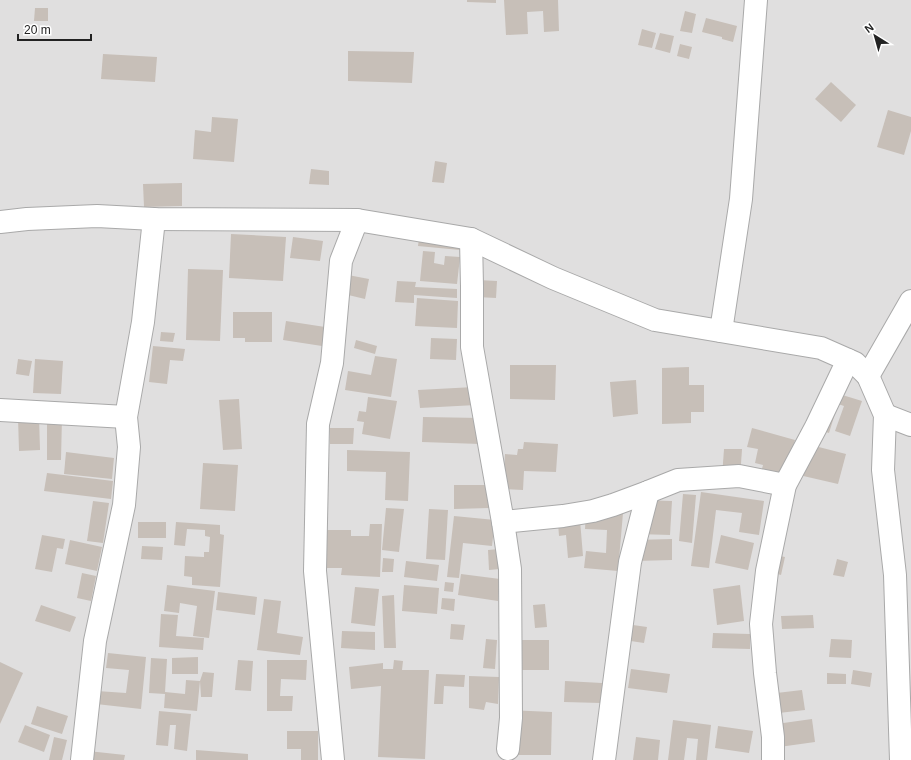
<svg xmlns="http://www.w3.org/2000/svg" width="911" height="760" viewBox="0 0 911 760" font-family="Arial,sans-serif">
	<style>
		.residential { fill: #e0dfdf }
		.building { fill: #c7bfb8 }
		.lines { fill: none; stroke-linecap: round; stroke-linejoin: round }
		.minor-casing { stroke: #a9a9a9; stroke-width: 24 }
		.minor { stroke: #fff; stroke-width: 22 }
	</style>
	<rect width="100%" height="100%" fill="#f2efe9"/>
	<rect class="residential" x="0" y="0" width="911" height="760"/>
	<g class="building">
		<polygon points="467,0 496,0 496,3 467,2"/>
		<polygon points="504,0 558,0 559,31 544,32 543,11 527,12 528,34 506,35"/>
		<polygon points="35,8 48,8 48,21 34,21"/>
		<polygon points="685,11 696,14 692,33 680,31"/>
		<polygon points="706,18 737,26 733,42 722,39 722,37 702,32"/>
		<polygon points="642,29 656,33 652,48 638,45"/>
		<polygon points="660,33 674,36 670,53 655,49"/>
		<polygon points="680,44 692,47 689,59 677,56"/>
		<polygon points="348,51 414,52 412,83 348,81"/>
		<polygon points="103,54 157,57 155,82 101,79"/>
		<polygon points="831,82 856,105 841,122 815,99"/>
		<polygon points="888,110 911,117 911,131 904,155 877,147"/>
		<polygon points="212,117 238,119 234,162 193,159 195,130 211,132"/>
		<polygon points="435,161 447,163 444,183 432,182"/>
		<polygon points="311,169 329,171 329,185 309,184"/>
		<polygon points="182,183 182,206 144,207 143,184"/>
		<polygon points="420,229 462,233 460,250 418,246"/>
		<polygon points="231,234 286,237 283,281 229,278"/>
		<polygon points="293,237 323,241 320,261 290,258"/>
		<polygon points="423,251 435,252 434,263 444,265 445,256 460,257 457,284 420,281"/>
		<polygon points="188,269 223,270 220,341 186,340"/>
		<polygon points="348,275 369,279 365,299 344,294"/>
		<polygon points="478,280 497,281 496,298 477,297"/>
		<polygon points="397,281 416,282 415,287 457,289 457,298 414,295 414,303 395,302"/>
		<polygon points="417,298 458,301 457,328 415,326"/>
		<polygon points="233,312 272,312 272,342 245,342 245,338 233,338"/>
		<polygon points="286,321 325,327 322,346 283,340"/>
		<polygon points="161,332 175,333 173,342 160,341"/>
		<polygon points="431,338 457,339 456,360 430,359"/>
		<polygon points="356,340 377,346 375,354 354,348"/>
		<polygon points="153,346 185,349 183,361 170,360 167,384 149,382"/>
		<polygon points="375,356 397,359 391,397 345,390 348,371 371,375"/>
		<polygon points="18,359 32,361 29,376 16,374"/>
		<polygon points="35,359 63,361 61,394 33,393"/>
		<polygon points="510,365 556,365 555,400 510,399"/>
		<polygon points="689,367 689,385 704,385 704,412 691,412 691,423 662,424 662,368"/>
		<polygon points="636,380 638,414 613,417 610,382"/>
		<polygon points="474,387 476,405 420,408 418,390"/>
		<polygon points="826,390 862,401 850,436 835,431 844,406 838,404 829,433 814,428"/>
		<polygon points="368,397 397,401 390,439 362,434 364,422 357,421 359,411 366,412"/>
		<polygon points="239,399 242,449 223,450 219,400"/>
		<polygon points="39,416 40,450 19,451 18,417"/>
		<polygon points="47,417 62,417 61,460 47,460"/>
		<polygon points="423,417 481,418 480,444 422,442"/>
		<polygon points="330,428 354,428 353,444 330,444"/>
		<polygon points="752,428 795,440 781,491 758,484 763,465 755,463 758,449 747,447"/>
		<polygon points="524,442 558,444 556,472 524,471 523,490 503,489 505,454 517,455 518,449 523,449"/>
		<polygon points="807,444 846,454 838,484 799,475"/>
		<polygon points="724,449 742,449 740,479 722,477"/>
		<polygon points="347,450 410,452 408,501 385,500 386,472 347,471"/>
		<polygon points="66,452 114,458 112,479 64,474"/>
		<polygon points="203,463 238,465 235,511 200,509"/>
		<polygon points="47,473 113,481 111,499 44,491"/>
		<polygon points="454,485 488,485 489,508 454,509"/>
		<polygon points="701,492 764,501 759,535 739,532 742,513 716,510 709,568 691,566"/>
		<polygon points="683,494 696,495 692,543 679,541"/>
		<polygon points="640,500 672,501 670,535 638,534"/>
		<polygon points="93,501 109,503 103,543 87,541"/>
		<polygon points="386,508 404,509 399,552 382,550"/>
		<polygon points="429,509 448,510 445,560 426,559"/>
		<polygon points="586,511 623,513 618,571 584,568 586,551 606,553 607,530 585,529"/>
		<polygon points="454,516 495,520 492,546 463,543 459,578 447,577"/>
		<polygon points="580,520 583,556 568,558 566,535 559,536 558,523"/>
		<rect x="138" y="522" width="28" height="16"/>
		<polygon points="176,522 220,525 220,534 224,535 220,587 192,585 192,577 184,576 185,556 204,557 204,552 209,552 210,537 205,536 205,530 187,529 185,546 174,545"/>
		<polygon points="370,524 382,524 380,577 341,575 342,568 325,568 326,530 351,530 351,536 369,536"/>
		<polygon points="42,535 65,539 63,549 57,548 52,572 35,569"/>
		<polygon points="721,535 754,543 748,570 715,563"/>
		<polygon points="672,539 672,560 635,561 634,540"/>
		<polygon points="70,540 102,547 97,571 65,564"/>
		<polygon points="142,546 163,547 162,560 141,559"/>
		<polygon points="499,549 500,569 489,570 488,550"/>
		<polygon points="771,554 785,557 781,575 767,571"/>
		<polygon points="383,558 394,559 393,572 382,572"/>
		<polygon points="837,559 848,562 844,577 833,575"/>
		<polygon points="406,561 439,565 437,581 404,577"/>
		<polygon points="82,573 96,576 91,601 77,598"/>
		<polygon points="461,574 500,579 498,601 458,595"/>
		<polygon points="445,582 454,583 453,592 444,591"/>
		<polygon points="167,585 215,591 209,638 193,636 197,606 180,603 179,613 164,611"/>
		<polygon points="404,585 439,588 437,614 402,611"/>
		<polygon points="740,585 744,621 717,625 713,589"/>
		<polygon points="355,587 379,589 375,626 351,623"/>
		<polygon points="218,592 257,597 255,615 216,610"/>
		<polygon points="394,595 396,648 384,648 382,596"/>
		<polygon points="442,598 455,599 454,611 441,609"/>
		<polygon points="264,599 281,601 277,633 303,637 300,655 257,650"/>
		<polygon points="545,604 547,627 535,628 533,605"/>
		<polygon points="41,605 76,617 70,632 35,621"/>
		<polygon points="161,614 178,615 176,636 204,638 203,650 159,647"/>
		<polygon points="813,615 814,628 782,629 781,616"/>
		<polygon points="451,624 465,625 463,640 450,639"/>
		<polygon points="626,624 647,627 644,643 624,640"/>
		<polygon points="342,631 375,632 375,650 341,648"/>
		<polygon points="713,633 750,634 750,649 712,648"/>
		<polygon points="486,639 497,640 495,669 483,668"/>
		<polygon points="831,639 852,640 851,658 829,657"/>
		<rect x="515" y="640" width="34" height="30"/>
		<polygon points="108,653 146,657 141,709 96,704 97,691 126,693 129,670 106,668"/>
		<polygon points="198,657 198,674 172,674 172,658"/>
		<polygon points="151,658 167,659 165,692 185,694 186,680 200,681 197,711 164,708 165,694 149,693"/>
		<polygon points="238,660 253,661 251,691 235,690"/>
		<polygon points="267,660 307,660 306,680 281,679 280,696 293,696 292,711 267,711"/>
		<polygon points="394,660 403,661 402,670 429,670 425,759 378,757 381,686 351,689 349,667 383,663 383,669 393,669"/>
		<polygon points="0,662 23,673 0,724"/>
		<polygon points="631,669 670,674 667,693 628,688"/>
		<polygon points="853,670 872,673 870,687 851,684"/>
		<polygon points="203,672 214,673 212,697 201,697 200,681"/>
		<polygon points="827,673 846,674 846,684 827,684"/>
		<polygon points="436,674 465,675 464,687 444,686 443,704 434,704"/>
		<polygon points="469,676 499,677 498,704 486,702 484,710 469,708"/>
		<polygon points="565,681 602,683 601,703 564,702"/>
		<polygon points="802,690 805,710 770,714 768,694"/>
		<polygon points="37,706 68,716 62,734 31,724"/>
		<polygon points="507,710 552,712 551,755 506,755"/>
		<polygon points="159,711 191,714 187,751 174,749 176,725 170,725 168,746 156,745"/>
		<polygon points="812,719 815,742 772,748 769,725"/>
		<polygon points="673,720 711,725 707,760 696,760 698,739 687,738 684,760 668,760"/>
		<polygon points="25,725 50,735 44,752 18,742"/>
		<polygon points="718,726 753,731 749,753 715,748"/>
		<polygon points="287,731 318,731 318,760 301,760 301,749 287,749"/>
		<polygon points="54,737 67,740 62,760 49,760"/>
		<polygon points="636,737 660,740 658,760 633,760"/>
		<polygon points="196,750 248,754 248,760 196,760"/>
		<polygon points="88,751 125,755 124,760 87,760"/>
	</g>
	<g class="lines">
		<defs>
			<g id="minor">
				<polyline points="0,222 27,219 97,216 154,219 357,220 471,239 553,278 655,320 821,348 855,363 868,376 885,415 883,470 895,575 901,760"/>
				<polyline points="471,239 472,286 472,347 503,522 510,569 511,718 508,749"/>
				<polyline points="721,331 741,199 756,0"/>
				<polyline points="868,376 911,301"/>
				<polyline points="0,410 126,417"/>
				<polyline points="885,415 911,425"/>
				<polyline points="503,522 563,516 593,511 613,505 648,492 678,480 739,476 785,485"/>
				<polyline points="82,760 95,641 124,505 129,447 126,417 143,322 154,219"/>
				<polyline points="333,760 315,571 318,424 332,363 341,261 357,220"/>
				<polyline points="604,760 630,562 648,492"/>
				<polyline points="773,760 773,737 765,673 761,624 767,571 785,485 816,427 848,360"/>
			</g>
		</defs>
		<use href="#minor" class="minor-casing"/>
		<use href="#minor" class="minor"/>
	</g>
	<g transform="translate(875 36) rotate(323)" stroke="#ffffff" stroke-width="3" paint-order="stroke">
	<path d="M0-3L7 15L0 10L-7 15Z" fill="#222222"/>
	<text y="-6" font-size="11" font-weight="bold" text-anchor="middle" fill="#222222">N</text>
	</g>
	<path d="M18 34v6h73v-6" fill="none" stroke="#222222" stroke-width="2"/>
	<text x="24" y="34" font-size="12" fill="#222222" stroke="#ffffff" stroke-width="3" paint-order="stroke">20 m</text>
</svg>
